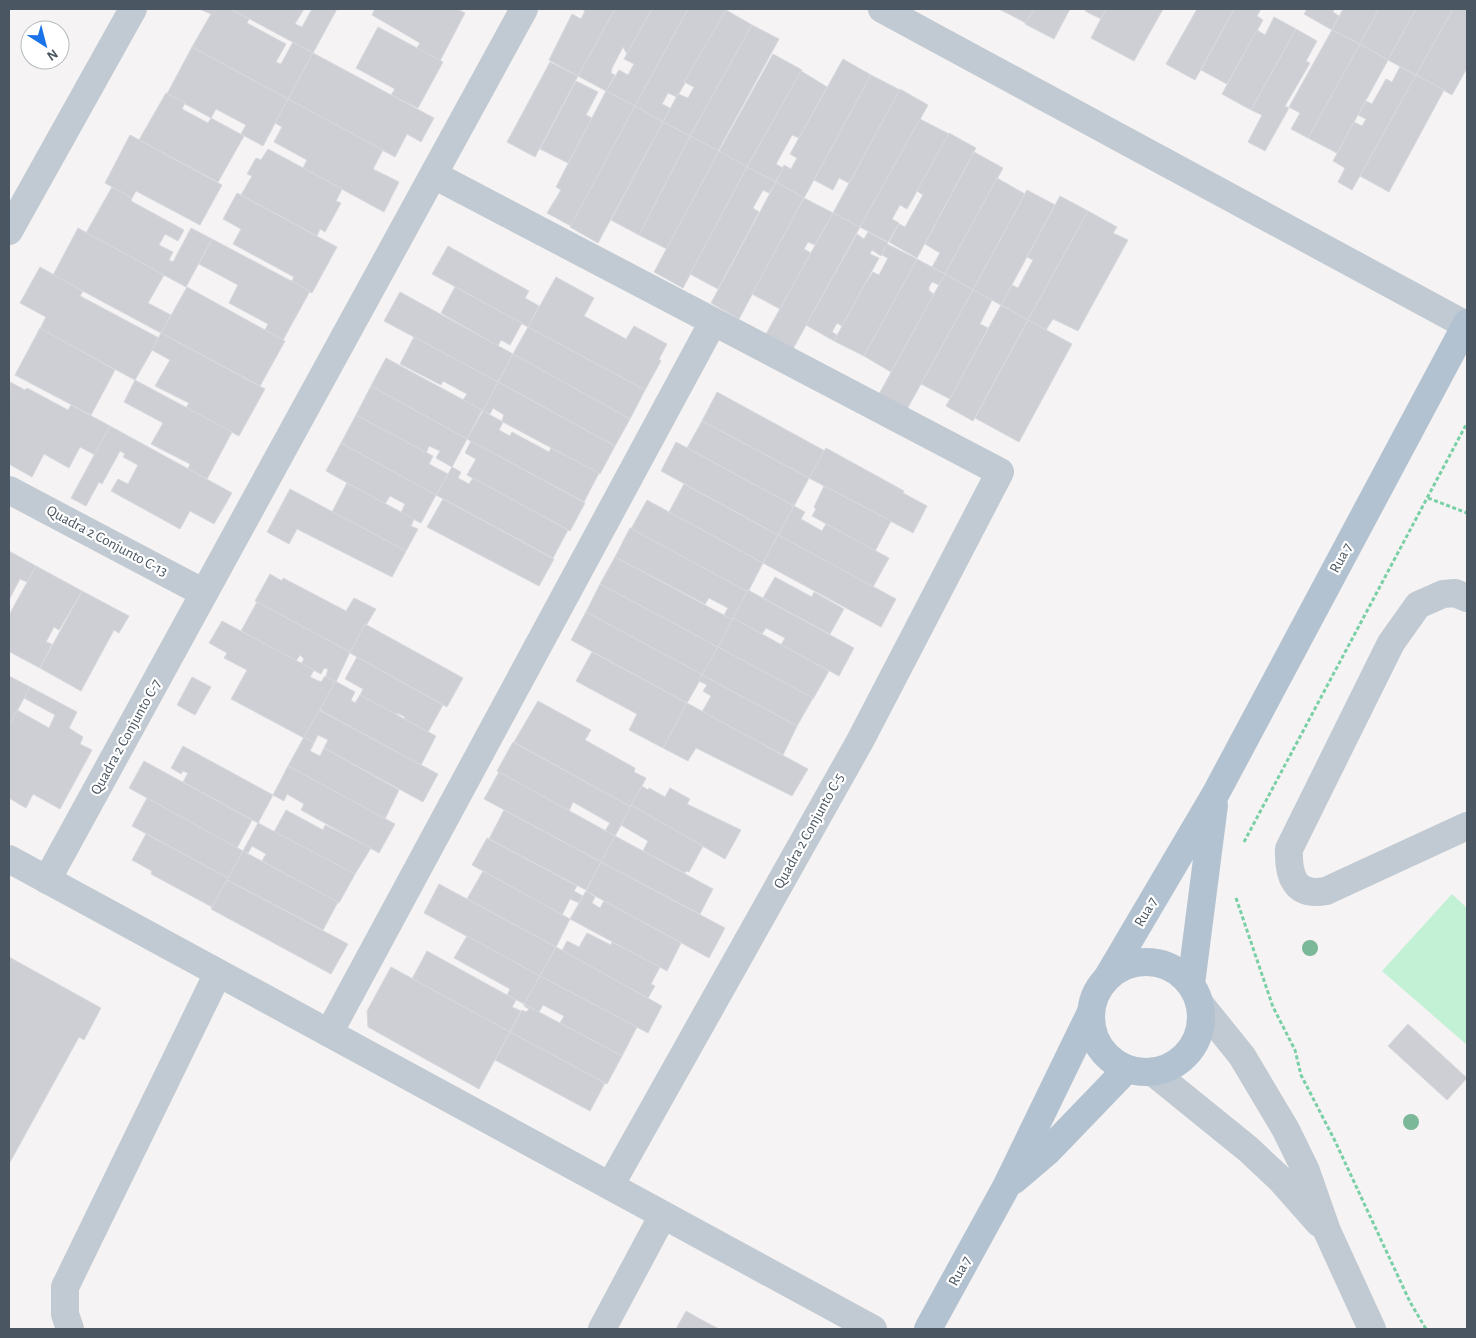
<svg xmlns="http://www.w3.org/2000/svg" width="1476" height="1338" viewBox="0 0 1476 1338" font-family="'Alegreya Sans',sans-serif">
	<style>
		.green { fill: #c3f1d5 }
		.building { fill: #cdcfd5; stroke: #d7d9de }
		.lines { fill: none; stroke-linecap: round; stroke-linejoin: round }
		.path { stroke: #7ad0a6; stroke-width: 3; stroke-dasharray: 4 2.5; stroke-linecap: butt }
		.minor { stroke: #c1cad2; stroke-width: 28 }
		.major { stroke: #b3c2d1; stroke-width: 28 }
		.tree { fill: #7bb799 }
		.labels { text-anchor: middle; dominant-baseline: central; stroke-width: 4.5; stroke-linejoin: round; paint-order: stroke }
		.street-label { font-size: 15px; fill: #4a5661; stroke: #fff }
	</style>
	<rect width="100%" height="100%" fill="#f5f3f3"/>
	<polygon class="green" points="1452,894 1467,908 1467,1045 1382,971"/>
	<g class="building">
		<polygon points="199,9 231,9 249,19 247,23 286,44 276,62 281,64 293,42 313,53 288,99 192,47 211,14"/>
		<polygon points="231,9 304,9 295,24 302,27 312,9 337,9 313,53"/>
		<polygon points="375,9 457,9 465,13 440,61 417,48 420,43 372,15"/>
		<polygon points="582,9 615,9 578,76 549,60 572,14 581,19 585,11"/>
		<polygon points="615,9 652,9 627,54 623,47 612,68 611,73 615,75 606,91 578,76"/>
		<polygon points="652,9 688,9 635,106 606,91 619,70 628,75 634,64 624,59"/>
		<polygon points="688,9 727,9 677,97 668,93 662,104 670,108 663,122 635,106"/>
		<polygon points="999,9 1034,9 1026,23"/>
		<polygon points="1034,9 1070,9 1054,39 1025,24"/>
		<polygon points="1087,9 1106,9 1101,19 1085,11"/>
		<polygon points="1106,9 1163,9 1134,61 1091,38"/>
		<polygon points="1197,9 1234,9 1195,80 1166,64"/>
		<polygon points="1234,9 1261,9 1257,16 1263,20 1227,84 1201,70"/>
		<polygon points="1307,9 1334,9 1333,12 1339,16 1332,30 1304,14"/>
		<polygon points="1343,9 1379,9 1360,44 1332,30"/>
		<polygon points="1379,9 1416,9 1388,60 1360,44"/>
		<polygon points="1416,9 1453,9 1416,75 1388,60"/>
		<polygon points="1453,9 1467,9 1467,68 1452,95 1416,75"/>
		<polygon points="726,10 752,25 690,136 663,122 678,94 688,98 694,87 684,82"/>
		<polygon points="1274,17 1296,29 1251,110 1222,94 1257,30 1265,35"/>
		<polygon points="752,25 779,39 718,151 690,136"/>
		<polygon points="378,27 443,62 418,108 391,95 395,89 356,68"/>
		<polygon points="1296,29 1317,41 1306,61 1310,63 1285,106 1289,108 1265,151 1248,142 1262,115 1251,110"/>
		<polygon points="1332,30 1360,44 1308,138 1291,129 1300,113 1289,107"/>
		<polygon points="1360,44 1388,60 1337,153 1308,138"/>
		<polygon points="192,47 288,99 263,146 241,134 246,125 216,109 211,118 167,94"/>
		<polygon points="313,53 434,118 421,142 407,134 395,157 288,99"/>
		<polygon points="773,54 802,70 747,167 719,151"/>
		<polygon points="843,59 871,75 804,198 776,182 784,165 791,169 797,158 790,154"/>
		<polygon points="550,62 578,76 535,157 507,142"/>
		<polygon points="1400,67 1416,75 1352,190 1338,182 1345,168 1333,161 1354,122 1362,126 1366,119 1358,115 1366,101 1372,104 1386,79 1392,82"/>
		<polygon points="801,71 827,87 799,138 792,135 776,164 783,168 776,182 747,167"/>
		<polygon points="871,75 900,90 849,183 839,178 833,190 814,180"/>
		<polygon points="1416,75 1444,90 1389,192 1360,176"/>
		<polygon points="576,81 598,92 586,115 592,118 568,163 540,149"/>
		<polygon points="900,89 928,105 860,227 833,213"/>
		<polygon points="606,91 635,106 571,226 547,213 561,190 556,187"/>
		<polygon points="166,93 185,103 182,109 208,123 211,118 244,136 218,182 139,140"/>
		<polygon points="288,99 383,150 373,169 399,182 384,212 303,168 307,160 274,142 282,127 275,123"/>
		<polygon points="635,106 663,122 598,243 570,227"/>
		<polygon points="920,119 949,134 907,209 900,205 892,219 899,223 888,242 860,227"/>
		<polygon points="663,122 690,136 639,235 611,220"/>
		<polygon points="949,133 976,148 917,258 889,242 899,224 905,227 923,195 917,191"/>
		<polygon points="130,135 222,185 200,225 136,191 132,198 105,183"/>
		<polygon points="690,136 719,151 667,249 639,235"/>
		<polygon points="268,149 342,189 336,201 341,203 325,232 320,229 317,236 241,195 252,176 247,174 256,158 261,160"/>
		<polygon points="719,151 747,167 683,288 654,272"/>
		<polygon points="974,152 1003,168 945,274 932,267 940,253 925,244"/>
		<polygon points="747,167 776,182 769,193 763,190 753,208 759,212 718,289 690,274"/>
		<polygon points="997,178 1025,194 973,290 945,274"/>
		<polygon points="776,182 804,198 739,319 711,303"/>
		<polygon points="112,187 132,198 131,201 184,230 178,241 165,234 159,245 173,252 169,260 173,262 191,228 212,239 186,287 86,233"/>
		<polygon points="1027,190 1055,205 1001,305 973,290"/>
		<polygon points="237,193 337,247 312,293 291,282 294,277 233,244 241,229 223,219"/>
		<polygon points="1060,196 1088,211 1028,320 1001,305 1012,285 1018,288 1033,260 1027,257"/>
		<polygon points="804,198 833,213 815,245 808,242 804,249 811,253 780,309 752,294"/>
		<polygon points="1088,211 1117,227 1113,233 1128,240 1078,331 1053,319 1046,330 1028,320"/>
		<polygon points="833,213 860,227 793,349 766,334"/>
		<polygon points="78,228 164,275 148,303 171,315 161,333 53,275"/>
		<polygon points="868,232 888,243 881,256 872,250 870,254 879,258 842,326 837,323 832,332 837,335 834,341 806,325 857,234 864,239"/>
		<polygon points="212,239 310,291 283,340 265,330 268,324 229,303 238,285 199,264"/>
		<polygon points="887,244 917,259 864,356 834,341 865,284 873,272 879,275 888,258 882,255"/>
		<polygon points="448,246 529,291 525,298 539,306 528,327 432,274"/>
		<polygon points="917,259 945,274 939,285 932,282 929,287 929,291 934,294 891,372 864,356"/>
		<polygon points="40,267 83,291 80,296 159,338 135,380 40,329 46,317 20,303"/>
		<polygon points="945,274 973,290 906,411 878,396"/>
		<polygon points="556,277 594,298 584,316 626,339 634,326 667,344 659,359 661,361 645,390 528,327"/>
		<polygon points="187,287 285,341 260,386 161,333"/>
		<polygon points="455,287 522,323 510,345 501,340 498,346 441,313"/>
		<polygon points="973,290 992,300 980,324 988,328 950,399 921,384"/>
		<polygon points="400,292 513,354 498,382 384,321"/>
		<polygon points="1001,305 1028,320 973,421 946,406"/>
		<polygon points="1028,320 1072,344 1019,442 975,418"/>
		<polygon points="528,327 645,390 630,419 513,354"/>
		<polygon points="40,328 115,370 91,415 15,375"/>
		<polygon points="161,333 265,389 239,436 186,408 189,403 155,386 170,360 152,350"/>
		<polygon points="414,337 498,382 483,411 463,400 467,394 443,381 441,385 400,364"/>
		<polygon points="513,354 630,419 615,446 498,382"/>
		<polygon points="386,358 482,410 467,439 371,386"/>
		<polygon points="135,380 232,432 207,479 188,469 190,464 151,444 163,423 124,402"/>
		<polygon points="10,382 25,390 27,388 68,410 71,405 110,426 95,455 80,447 69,468 44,454 32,477 9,464"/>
		<polygon points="498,382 615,446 600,474 503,422 502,420 504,415 493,408 490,414 483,411"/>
		<polygon points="371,386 467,439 452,467 436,458 440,451 429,446 426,453 356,415"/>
		<polygon points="717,392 825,451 809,478 702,421"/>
		<polygon points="483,411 503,422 499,430 510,436 512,432 549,452 551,448 599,473 584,502 467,439"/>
		<polygon points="356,415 433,456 429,464 448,474 436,495 341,443"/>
		<polygon points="702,421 809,478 794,506 687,448"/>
		<polygon points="110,426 232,493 214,524 190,511 180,529 111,491 118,479 128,484 138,465 123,457 125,454 120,451 102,484 99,482 86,506 71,498"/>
		<polygon points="471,441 585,503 570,531 467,475 476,459 465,453"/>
		<polygon points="676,442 794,506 778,535 661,471"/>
		<polygon points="341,443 436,495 421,523 401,513 405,504 390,496 385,504 326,471"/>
		<polygon points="826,448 904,491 903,493 927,506 913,533 809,478"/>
		<polygon points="452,467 461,472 458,478 469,484 473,478 568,530 553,558 436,495"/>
		<polygon points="347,483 414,519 411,526 418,529 406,551 332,512"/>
		<polygon points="684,484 778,535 763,563 669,512"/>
		<polygon points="824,486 891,521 875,551 812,516 816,509 814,507"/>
		<polygon points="290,489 406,551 392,577 297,529 289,544 267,532"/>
		<polygon points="443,499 554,559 539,586 427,527"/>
		<polygon points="647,500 763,563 748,592 631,529"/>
		<polygon points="794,506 805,512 801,519 822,531 826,524 889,558 873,587 778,535"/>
		<polygon points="630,528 748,592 733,620 724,615 728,608 709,598 705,604 615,557"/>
		<polygon points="778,535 896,599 881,627 763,563"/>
		<polygon points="9,551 36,566 27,582 20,579 9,600"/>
		<polygon points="615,557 733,620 718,647 600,584"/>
		<polygon points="36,566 82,591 59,630 54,627 46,642 52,644 40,668 10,652 9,655 9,615"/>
		<polygon points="270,574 282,581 283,578 346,611 354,598 376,609 350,652 255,601"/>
		<polygon points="775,577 812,597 814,592 844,609 830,634 763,598"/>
		<polygon points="600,584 718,647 703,675 586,612"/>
		<polygon points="748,590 854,648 839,676 781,645 785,638 766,628 762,634 733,618"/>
		<polygon points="82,591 129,616 119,633 114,630 81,691 40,668"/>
		<polygon points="257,602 350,652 336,682 326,677 328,669 324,668 321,674 301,664 304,659 300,655 296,661 241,631"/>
		<polygon points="586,612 703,675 687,703 571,640"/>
		<polygon points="733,618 829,671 813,699 718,647"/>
		<polygon points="222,621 314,670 310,677 321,682 325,676 336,682 304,738 231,699 247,670 224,658 227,653 209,643"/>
		<polygon points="365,624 463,678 447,707 350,653"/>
		<polygon points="718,647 813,698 797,726 702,675"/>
		<polygon points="592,652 687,703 663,748 629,730 637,714 576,681"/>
		<polygon points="357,657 443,705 428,732 404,719 405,717 397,713 397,715 360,695 363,689 345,679"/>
		<polygon points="702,675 797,726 783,755 702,712 711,696 703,691 707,685 699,681"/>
		<polygon points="9,676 30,687 9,726"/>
		<polygon points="192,677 211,687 195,715 177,705"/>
		<polygon points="335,681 355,692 351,700 355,703 360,695 436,736 421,765 320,710"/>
		<polygon points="30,687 77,712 69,728 83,737 80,744 92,750 60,809 33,794 26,808 9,798 9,726 17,710 49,728 55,715 24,698"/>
		<polygon points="538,701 591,730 585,740 635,768 634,772 646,778 631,807 514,742"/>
		<polygon points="687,703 808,769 792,796 696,748 688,761 663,748"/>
		<polygon points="319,710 438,774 423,802 324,748 328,740 318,735 314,743 304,737"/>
		<polygon points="304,737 314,743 310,751 320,756 324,748 399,790 385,819 288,766"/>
		<polygon points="513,742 631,807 615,836 605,831 610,823 573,802 569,811 497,771"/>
		<polygon points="183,746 273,795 258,823 183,782 188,773 183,771 181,774 171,768"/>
		<polygon points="144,761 252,820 237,848 129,788"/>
		<polygon points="288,766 395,824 379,853 301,810 304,804 287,794 284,801 273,795"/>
		<polygon points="499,772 615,836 601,862 484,799"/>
		<polygon points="642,786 648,790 649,788 665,797 670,788 690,799 687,804 741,830 725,859 631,805"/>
		<polygon points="147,798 243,851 228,878 132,826"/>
		<polygon points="631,805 703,846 689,872 686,871 685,873 643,851 648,841 621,825"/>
		<polygon points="286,810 323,830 325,825 371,848 355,874 274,832"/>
		<polygon points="504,810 601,862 586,890 489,839"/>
		<polygon points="258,823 355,874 339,903 262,861 266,854 252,846 248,853 243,851"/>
		<polygon points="146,834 228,878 212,907 151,874 152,871 132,860"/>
		<polygon points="615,836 713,889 700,914 601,862"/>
		<polygon points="487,838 577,886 574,891 583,896 579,903 570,899 562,915 472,865"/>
		<polygon points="243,851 338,902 323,930 227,880"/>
		<polygon points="601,862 725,928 709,958 586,891"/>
		<polygon points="483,871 570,919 556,947 467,899"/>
		<polygon points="227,880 348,944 331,974 211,909"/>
		<polygon points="439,884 556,947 540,976 424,913"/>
		<polygon points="586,891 595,897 592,903 600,908 604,901 681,943 667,971 570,919"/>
		<polygon points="587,933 611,945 612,942 660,967 651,984 655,986 648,998 562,951 567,941 579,947"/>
		<polygon points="467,936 540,976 524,1004 507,995 510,989 454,958"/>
		<polygon points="556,947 662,1006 648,1033 540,976"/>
		<polygon points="427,951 516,1000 512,1007 521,1011 510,1032 412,979"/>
		<polygon points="9,957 101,1008 84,1040 79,1037 9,1164"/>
		<polygon points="391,967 510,1032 479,1089 368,1027 367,1011"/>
		<polygon points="540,976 637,1027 622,1056 560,1023 564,1016 543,1005 539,1012 524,1004"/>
		<polygon points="524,1004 622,1056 607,1084 510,1032 522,1010 526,1012 529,1009 524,1006"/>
		<polygon points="1408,1024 1467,1078 1447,1100 1388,1046"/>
		<polygon points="510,1032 605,1083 590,1111 495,1060"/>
		<polygon points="686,1311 700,1319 719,1329 676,1329"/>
	</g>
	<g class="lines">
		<g class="path">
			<polyline points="1428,498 1467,513"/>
			<polyline points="1244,842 1467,423"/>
			<polyline points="1236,898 1273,1007 1295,1050 1301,1075 1335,1141 1410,1302 1426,1329"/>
		</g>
		<g class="minor">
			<polyline points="882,9 1466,325"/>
			<polyline points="434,175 1000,472 860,741 610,1186"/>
			<polyline points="9,231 133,9"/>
			<polyline points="9,490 204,593"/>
			<path d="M1467,598L1455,593L1443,594L1418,605L1391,643L1289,849C1288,875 1294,897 1326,891L1467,826"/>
			<polyline points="9,859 873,1329"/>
			<polyline points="47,880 524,9"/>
			<polyline points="1200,1004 1242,1056 1286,1130 1306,1171 1327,1231 1372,1329"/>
			<polyline points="329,1033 713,322"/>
			<polyline points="1153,1072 1248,1149 1280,1179 1319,1223"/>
			<polyline points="70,1329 65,1314 65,1287 218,973"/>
			<polyline points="602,1329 663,1215"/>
		</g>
		<g class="major">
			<circle cx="1146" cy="1017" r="55"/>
			<polyline points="1107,978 1216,793 1467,323"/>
			<polyline points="1191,984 1214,805"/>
			<polyline points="1014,1180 1048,1151 1127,1069"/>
			<polyline points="928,1329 1006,1187 1090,1014"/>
		</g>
	</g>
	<g class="tree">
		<circle cx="1310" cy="948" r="8"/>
		<circle cx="1411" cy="1122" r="8"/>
	</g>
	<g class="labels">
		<g class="street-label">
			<text transform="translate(107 541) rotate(28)">Quadra 2 Conjunto C-13</text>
			<text transform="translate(1341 558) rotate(-62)">Rua 7</text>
			<text transform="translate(126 737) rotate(-61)">Quadra 2 Conjunto C-7</text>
			<text transform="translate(809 831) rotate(-61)">Quadra 2 Conjunto C-5</text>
			<text transform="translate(1146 912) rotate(-60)">Rua 7</text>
			<text transform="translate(960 1271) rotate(-61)">Rua 7</text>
		</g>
	</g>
	<rect width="1476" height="1338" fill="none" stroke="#4a5661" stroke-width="20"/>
	<g transform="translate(45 45) rotate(144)"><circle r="24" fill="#ffffff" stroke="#b7bbc0"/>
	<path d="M0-4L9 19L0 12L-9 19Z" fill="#1a73e8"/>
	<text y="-8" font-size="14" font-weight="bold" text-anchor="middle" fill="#4a5661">N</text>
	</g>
</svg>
